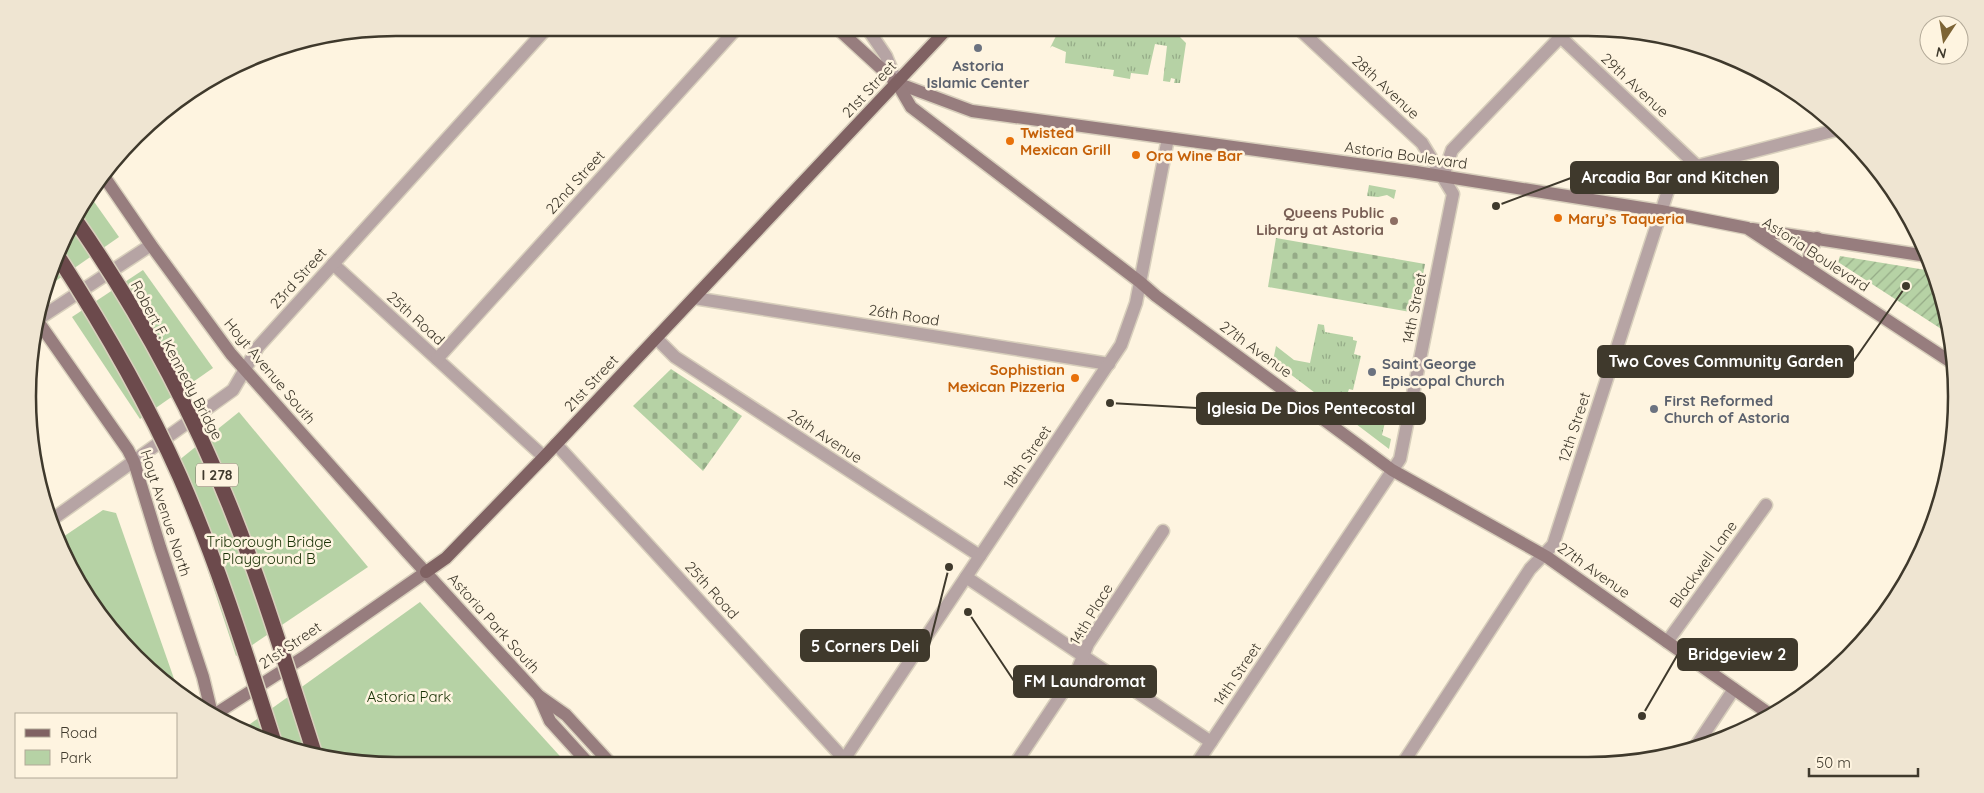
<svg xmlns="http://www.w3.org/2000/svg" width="1984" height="793" viewBox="0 0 1984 793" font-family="Quicksand,sans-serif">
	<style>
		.grass { fill: url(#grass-tufts) }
		.cemetery { fill: url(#cemetery-stones) }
		.park { fill: #b6d2a5 }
		.garden { fill: url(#garden-furrows) }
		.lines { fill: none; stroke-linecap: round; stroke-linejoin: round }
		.street-casing { stroke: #d8cfbc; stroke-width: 15 }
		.secondary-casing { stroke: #d8cfbc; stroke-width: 15 }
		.primary-casing { stroke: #d8cfbc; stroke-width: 15 }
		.street { stroke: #b6a4a4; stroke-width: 12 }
		.secondary { stroke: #977d7e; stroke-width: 12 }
		.primary { stroke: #806263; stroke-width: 12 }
		.highway-bridge-casing { stroke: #d8cfbc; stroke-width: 18; stroke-linecap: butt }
		.highway-bridge { stroke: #6c4a4c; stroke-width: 15 }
		.worship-dot { fill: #6b7280; stroke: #fef4e0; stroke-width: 2 }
		.food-dot { fill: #e8710a; stroke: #fef4e0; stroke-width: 2 }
		.education-dot { fill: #8d6e63; stroke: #fef4e0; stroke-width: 2 }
		.labels { text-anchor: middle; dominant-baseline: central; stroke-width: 5; stroke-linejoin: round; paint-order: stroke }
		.shield { fill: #fef4e0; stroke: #787162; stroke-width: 1 }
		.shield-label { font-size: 14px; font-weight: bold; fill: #3f392c }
		.worship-label { font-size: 15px; font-weight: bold; fill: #5b616d; stroke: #fef4e0; text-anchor: start }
		.street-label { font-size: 15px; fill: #3f392c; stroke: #fef4e0 }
		.food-label { font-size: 15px; font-weight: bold; fill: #c56008; stroke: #fef4e0; text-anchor: start }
		.education-label { font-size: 15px; font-weight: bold; fill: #785e54; stroke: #fef4e0; text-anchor: end }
		.park-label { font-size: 15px; fill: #1a3206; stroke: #fef4e0 }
		.rim { fill: none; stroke: #3f392c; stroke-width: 2.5 }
		.leader { fill: none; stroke: #3f392c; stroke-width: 2 }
		.callout-dot { fill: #3f392c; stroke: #fef4e0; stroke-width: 2 }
		.callout { fill: #3f392c; stroke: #3f392c; stroke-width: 2 }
		.callout-label { font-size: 16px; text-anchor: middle; font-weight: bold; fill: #fff }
	</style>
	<defs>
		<pattern id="grass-tufts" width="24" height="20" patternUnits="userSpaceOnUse" patternTransform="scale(1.25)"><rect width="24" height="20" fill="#b6d2a5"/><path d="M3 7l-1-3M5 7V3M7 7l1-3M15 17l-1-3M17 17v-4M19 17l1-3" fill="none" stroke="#95ab87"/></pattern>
		<pattern id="cemetery-stones" width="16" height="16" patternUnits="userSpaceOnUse" patternTransform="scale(1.25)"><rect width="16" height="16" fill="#b6d2a5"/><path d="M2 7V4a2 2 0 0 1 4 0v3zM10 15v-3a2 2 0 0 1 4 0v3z" fill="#95ab87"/></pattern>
		<pattern id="garden-furrows" width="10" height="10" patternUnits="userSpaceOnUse" patternTransform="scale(1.25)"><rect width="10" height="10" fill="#b6d2a5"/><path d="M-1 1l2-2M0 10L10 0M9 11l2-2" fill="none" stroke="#95ab87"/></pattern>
	</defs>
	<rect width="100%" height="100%" fill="#fef4e0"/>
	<g class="grass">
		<polygon points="1060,28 1151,28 1169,35 1173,30 1186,43 1180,83 1174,83 1175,79 1171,78 1170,82 1163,81 1167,46 1155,44 1148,75 1131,73 1130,79 1113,76 1114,70 1065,63 1066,52 1052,46 1050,48"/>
		<polygon points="1369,185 1396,190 1394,199 1387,195 1378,197 1367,196"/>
		<polygon points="1318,324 1324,325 1325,332 1353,337 1353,340 1357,341 1354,354 1361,356 1353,390 1349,389 1347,395 1389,406 1382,435 1391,439 1389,449 1273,361 1276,346 1294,360 1310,363"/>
	</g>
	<g class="cemetery">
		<polygon points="1276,238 1425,264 1416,313 1268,287"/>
		<polygon points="671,369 742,416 703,471 633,406"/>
	</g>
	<g class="park">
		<polygon points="90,196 119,237 50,285 46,281 47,278 77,212"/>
		<polygon points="143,270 213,368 140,419 72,317"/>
		<polygon points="239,412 368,567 236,656 173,465"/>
		<polygon points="103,510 116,513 179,693 172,689 90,601 57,541"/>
		<polygon points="420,602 568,765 397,765 278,746 247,729 246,727"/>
	</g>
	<polygon class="garden" points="1840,256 1932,271 1944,301 1949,334 1838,262"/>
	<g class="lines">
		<defs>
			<g id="street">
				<polyline points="867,28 886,56 897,83"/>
				<polyline points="1551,28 1696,165"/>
				<polyline points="1443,176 1452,150 1569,28"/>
				<polyline points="333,264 544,457"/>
				<polyline points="694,298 1109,364"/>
				<polyline points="37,320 151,245"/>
				<polyline points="656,338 675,357 980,556"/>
				<polyline points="437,359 737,28"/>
				<polyline points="556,444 844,759"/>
				<polyline points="50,521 233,390 258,347 547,28"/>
				<polyline points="966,577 1211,742"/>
				<polyline points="1667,642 1766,505"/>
				<polyline points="1696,746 1734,689"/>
				<polyline points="1197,763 1400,459 1453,194 1422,143 1298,28"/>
				<polyline points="1403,763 1530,569 1553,545 1674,172 1840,129"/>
				<polyline points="841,764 1121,345 1136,303 1168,138"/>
				<polyline points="1015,764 1077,671 1088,644 1163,531"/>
			</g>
			<g id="secondary">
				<polyline points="837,28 897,83 972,111 1416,172 1661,211 1747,228 1954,364"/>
				<polyline points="897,83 911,107 1140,282 1156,296 1392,470 1547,557 1768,713"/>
				<polyline points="105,178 151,245 231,354 407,552 539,696 566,715 612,765"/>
				<polyline points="1752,229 1927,256"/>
				<polyline points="1807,267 1810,253 1817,238"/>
				<polyline points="37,320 128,450 134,462 160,547 203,677 211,710"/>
				<polyline points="539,696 550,721 590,765"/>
				<polyline points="217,713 307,655 426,572"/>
			</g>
			<polyline id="primary" points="426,572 446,558 544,457 948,28"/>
		</defs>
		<use href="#street" class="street-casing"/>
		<use href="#secondary" class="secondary-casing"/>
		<use href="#primary" class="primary-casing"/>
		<use href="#street" class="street"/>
		<use href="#secondary" class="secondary"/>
		<use href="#primary" class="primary"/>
		<defs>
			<g id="highway-bridge">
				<path d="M74,218C136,307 189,404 229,504C262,585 287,669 314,752"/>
				<path d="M57,255C103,326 146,400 180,477C218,564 246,654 275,745"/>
			</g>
		</defs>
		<use href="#highway-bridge" class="highway-bridge-casing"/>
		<use href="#highway-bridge" class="highway-bridge"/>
	</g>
	<g class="worship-dot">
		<circle cx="978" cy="48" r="5"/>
		<circle cx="1372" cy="372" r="5"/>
		<circle cx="1654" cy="409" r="5"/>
	</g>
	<g class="food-dot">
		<circle cx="1010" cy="141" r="5"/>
		<circle cx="1136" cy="155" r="5"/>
		<circle cx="1558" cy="218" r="5"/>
		<circle cx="1075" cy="378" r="5"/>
	</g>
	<circle class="education-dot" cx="1394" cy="221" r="5"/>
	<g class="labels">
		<rect class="shield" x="196" y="463.5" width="42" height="23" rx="4"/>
		<g class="shield-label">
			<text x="217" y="475">I 278</text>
		</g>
		<g class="worship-label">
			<text x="978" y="65" text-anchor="middle">Astoria<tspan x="978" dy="17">Islamic Center</tspan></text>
			<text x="1382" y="363">Saint George<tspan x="1382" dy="17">Episcopal Church</tspan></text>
			<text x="1664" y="400">First Reformed<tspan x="1664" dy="17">Church of Astoria</tspan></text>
		</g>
		<g class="street-label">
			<text transform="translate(1635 85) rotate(43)">29th Avenue</text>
			<text transform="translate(1386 87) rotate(43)">28th Avenue</text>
			<text transform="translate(869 89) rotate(-47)">21st Street</text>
			<text transform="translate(1406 155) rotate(8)">Astoria Boulevard</text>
			<text transform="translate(575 182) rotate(-48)">22nd Street</text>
			<text transform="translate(1816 254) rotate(33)">Astoria Boulevard</text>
			<text transform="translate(298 278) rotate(-48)">23rd Street</text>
			<text transform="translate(1414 308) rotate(-79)">14th Street</text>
			<text transform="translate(904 315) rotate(9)">26th Road</text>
			<text transform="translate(416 318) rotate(42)">25th Road</text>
			<text transform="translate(1256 349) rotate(36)">27th Avenue</text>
			<text transform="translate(177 360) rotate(62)">Robert F. Kennedy Bridge</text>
			<text transform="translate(270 371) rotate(50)">Hoyt Avenue South</text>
			<text transform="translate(591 383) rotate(-47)">21st Street</text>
			<text transform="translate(1574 427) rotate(-72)">12th Street</text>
			<text transform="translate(825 436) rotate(33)">26th Avenue</text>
			<text transform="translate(1027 457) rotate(-56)">18th Street</text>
			<text transform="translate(166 513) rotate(72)">Hoyt Avenue North</text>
			<text transform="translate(1703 564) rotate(-54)">Blackwell Lane</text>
			<text transform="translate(1594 570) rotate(35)">27th Avenue</text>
			<text transform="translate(712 590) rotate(48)">25th Road</text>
			<text transform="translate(1091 614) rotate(-59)">14th Place</text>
			<text transform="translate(494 623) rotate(48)">Astoria Park South</text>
			<text transform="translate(290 645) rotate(-34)">21st Street</text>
			<text transform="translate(1237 674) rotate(-56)">14th Street</text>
		</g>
		<g class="food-label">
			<text x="1020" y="132">Twisted<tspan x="1020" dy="17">Mexican Grill</tspan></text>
			<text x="1146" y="155">Ora Wine Bar</text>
			<text x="1568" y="218">Mary’s Taqueria</text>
			<text x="1065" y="369" text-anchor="end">Sophistian<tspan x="1065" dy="17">Mexican Pizzeria</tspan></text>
		</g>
		<g class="education-label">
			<text x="1384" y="212">Queens Public<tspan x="1384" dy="17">Library at Astoria</tspan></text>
		</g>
		<g class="park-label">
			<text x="269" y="541">Triborough Bridge<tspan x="269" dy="17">Playground B</tspan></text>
			<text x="409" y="696">Astoria Park</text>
		</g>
	</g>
	<path d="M0 0H1984V793H0ZM396 36H1588A360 360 0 0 1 1948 396V397A360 360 0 0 1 1588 757H396A360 360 0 0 1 36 397V396A360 360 0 0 1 396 36Z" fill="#efe5d2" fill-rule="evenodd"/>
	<path class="rim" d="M396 36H1588A360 360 0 0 1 1948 396V397A360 360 0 0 1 1588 757H396A360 360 0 0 1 36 397V396A360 360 0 0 1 396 36Z"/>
	<path class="leader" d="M1496 206L1571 178M1906 286L1853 362M1110 403L1197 408M949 567L929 646M1642 716L1678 654M968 612L1014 681"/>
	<g class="callout-dot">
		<circle cx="1496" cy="206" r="5"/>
		<circle cx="1906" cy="286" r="5"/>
		<circle cx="1110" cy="403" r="5"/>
		<circle cx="949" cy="567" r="5"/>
		<circle cx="1642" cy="716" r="5"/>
		<circle cx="968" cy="612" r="5"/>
	</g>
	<g class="callout">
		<rect x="1571" y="162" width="207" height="31" rx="5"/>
		<rect x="1598" y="346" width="255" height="31" rx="5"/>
		<rect x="1197" y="393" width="228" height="31" rx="5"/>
		<rect x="801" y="630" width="128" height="31" rx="5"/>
		<rect x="1678" y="639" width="119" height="31" rx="5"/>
		<rect x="1014" y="666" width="142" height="31" rx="5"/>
	</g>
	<g class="callout-label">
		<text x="1675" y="183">Arcadia Bar and Kitchen</text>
		<text x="1726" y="367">Two Coves Community Garden</text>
		<text x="1311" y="414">Iglesia De Dios Pentecostal</text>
		<text x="865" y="652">5 Corners Deli</text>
		<text x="1737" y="660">Bridgeview 2</text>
		<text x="1085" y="687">FM Laundromat</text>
	</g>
	<rect x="15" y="713" width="162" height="65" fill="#fef4e0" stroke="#b2a998"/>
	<rect x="25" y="729" width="25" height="8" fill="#806263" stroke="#b2a998"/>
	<text x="60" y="738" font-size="15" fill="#3f392c">Road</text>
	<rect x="25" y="750" width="25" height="15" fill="#b6d2a5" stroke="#b2a998"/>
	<text x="60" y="763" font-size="15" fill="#3f392c">Park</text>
	<g transform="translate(1944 40) rotate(192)"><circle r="24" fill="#fef4e0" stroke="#b2a998"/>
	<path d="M0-4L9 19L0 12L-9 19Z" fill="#7d6435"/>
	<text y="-8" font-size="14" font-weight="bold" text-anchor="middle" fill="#3f392c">N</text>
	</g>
	<path d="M1809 768v8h109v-8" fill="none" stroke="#3f392c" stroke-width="2.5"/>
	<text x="1816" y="768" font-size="15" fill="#3f392c" stroke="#fef4e0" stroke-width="4" paint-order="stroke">50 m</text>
</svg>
